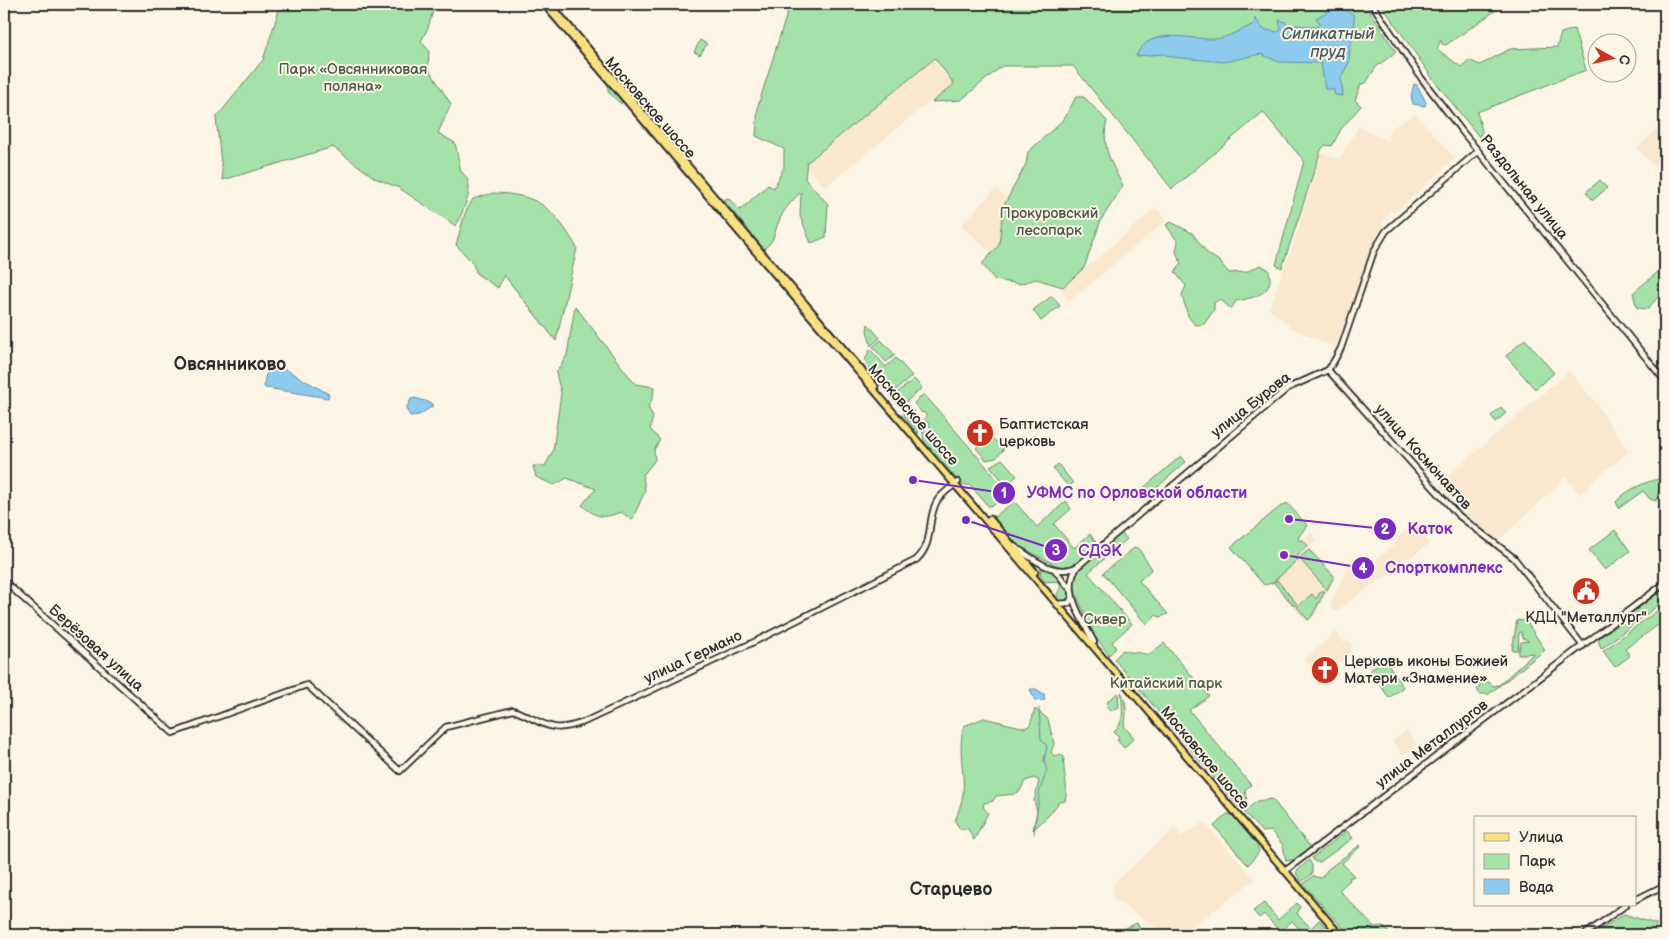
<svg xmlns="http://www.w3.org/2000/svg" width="1669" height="939" viewBox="0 0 1669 939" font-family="'Balsamiq Sans',sans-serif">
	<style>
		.built { fill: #f9e7d0 }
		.green { fill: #a5e2a9; stroke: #68866a }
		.water { fill: #8ccbed; stroke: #658b9f }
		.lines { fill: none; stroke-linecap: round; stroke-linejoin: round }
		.stream { stroke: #658b9f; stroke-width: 1 }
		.secondary-casing { stroke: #2b2b2b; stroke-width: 8 }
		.primary-casing { stroke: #2b2b2b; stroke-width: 9 }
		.secondary { stroke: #fcf5e5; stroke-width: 4.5 }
		.primary { stroke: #f9e181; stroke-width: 5 }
		.labels { text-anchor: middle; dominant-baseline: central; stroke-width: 4; stroke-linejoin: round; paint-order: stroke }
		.park-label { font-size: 15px; fill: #4a594a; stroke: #fcf5e5 }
		.street-label { font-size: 15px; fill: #2b2b2b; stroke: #fcf5e5 }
		.poi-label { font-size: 15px; fill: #2b2b2b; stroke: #fcf5e5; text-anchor: start }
		.water-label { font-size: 16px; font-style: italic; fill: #485b65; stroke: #fcf5e5 }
		.quarter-label { font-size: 18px; font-weight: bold; fill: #2b2b2b; stroke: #fcf5e5 }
		.leader { fill: none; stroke: #7b2cbf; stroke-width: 2 }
		.callout-dot { fill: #7b2cbf; stroke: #fcf5e5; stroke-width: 2 }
		.mark-label { font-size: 15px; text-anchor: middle; font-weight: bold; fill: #fff }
		.callout-label { font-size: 16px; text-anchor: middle; font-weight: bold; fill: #7b2cbf; stroke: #fcf5e5; stroke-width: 4; stroke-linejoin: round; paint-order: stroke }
	</style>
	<rect width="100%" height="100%" fill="#fcf5e5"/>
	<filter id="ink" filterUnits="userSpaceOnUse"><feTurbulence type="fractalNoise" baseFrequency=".02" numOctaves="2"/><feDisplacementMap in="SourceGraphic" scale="10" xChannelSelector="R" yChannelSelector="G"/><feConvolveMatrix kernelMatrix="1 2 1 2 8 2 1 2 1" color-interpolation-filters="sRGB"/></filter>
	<g filter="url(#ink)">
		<g class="built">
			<polygon points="933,60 953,83 825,187 805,166"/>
			<polygon points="1415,114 1455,158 1394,213 1390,211 1377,235 1335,347 1293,329 1269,309 1294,242 1321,153 1339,159 1359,126 1389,142 1387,135 1395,126"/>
			<polygon points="1665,122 1665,178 1637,148"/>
			<polygon points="996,188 1007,199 1001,218 1000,240 992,254 961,225"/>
			<polygon points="1156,208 1167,220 1070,301 1060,290"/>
			<polygon points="1569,371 1595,402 1629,452 1601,474 1580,495 1566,477 1499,540 1471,520 1440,487 1440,483"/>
			<polygon points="1415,525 1429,544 1335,612 1330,605 1353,556 1365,568 1393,546 1399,536"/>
			<polygon points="1311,533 1317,540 1309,548 1336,576 1314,617 1307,623 1270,580 1309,547 1303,539"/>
			<polygon points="1336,631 1344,643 1348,640 1353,646 1350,648 1352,651 1335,666 1332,662 1315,673 1305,659"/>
			<polygon points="1407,730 1418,744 1403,755 1392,741"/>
			<polygon points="1204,822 1255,879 1182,935 1168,935 1113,898 1115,882 1175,828 1181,836"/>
		</g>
		<g class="green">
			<path d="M281,4H435L428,28L421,41L429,51L428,68L451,104L438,133L455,143L461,172C479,184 462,211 456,226L399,188L375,178L333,147L223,180L216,118L263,60Z"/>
			<path d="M790,4H1365L1396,52L1376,67L1366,83L1361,84L1355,100L1361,106L1341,129L1332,146L1325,145L1321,150L1282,268L1276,265L1304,161L1263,112L1172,189L1073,66H1002L961,100L932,102L954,84L935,58L809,161H807L805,179L828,204L826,237L811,243L800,216L801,192C792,201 783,210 779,221C773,235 776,239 764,249L723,200L728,198L740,210L768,185L774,188L784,167V149L756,136L758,106Z"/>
			<polygon points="1381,4 1454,4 1455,8 1467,4 1505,4 1446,45 1442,44 1441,39 1437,49 1461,67 1469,60 1480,65 1510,49 1557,47 1561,33 1574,29 1586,70 1477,112 1482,131 1479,137 1433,79"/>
			<polygon points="700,40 707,44 700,55 694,52"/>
			<polygon points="608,82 622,98 621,104 608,92"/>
			<path d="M1076,97H1084L1107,121C1101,147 1111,162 1123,186L1101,220L1084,268L1063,287L1036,279L1020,284L995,280L982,264L999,245L1003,207L1026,164L1028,152L1064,119Z"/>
			<polygon points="1600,180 1607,188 1593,200 1586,192"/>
			<path d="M493,193C540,194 554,209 577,248L556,341L504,275L498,288L477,274L472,262L456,245L465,213L473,199Z"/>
			<path d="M1171,222L1192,233L1208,254L1219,261L1229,273L1246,272L1260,265L1268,269C1277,293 1254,298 1236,301L1231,309L1220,299L1214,303V310L1204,324L1195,325L1188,316L1182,295L1186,286L1175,272L1181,263L1176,252L1178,242L1166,225Z"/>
			<polygon points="1665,266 1665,288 1648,309 1637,308 1633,293"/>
			<polygon points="1052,296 1060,306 1041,321 1033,310"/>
			<path d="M575,306L635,384L654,387L653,397L648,407L653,417L650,429L660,440L654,450L655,460L643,475L645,491L632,520L621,512C601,519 597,518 582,505L596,489L567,478L554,485L536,477L533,466H545L553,451L561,393L556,373L567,355Z"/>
			<polygon points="868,324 880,338 871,346 867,330"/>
			<polygon points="1525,339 1554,373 1535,389 1506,356"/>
			<polygon points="881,340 895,355 886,362 873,347"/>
			<polygon points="870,349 886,367 896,358 912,376 890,395 872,375 865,360"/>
			<polygon points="914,379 922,388 900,407 892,397"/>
			<polygon points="924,394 1008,492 994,505 988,506 970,485 962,485 924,441 922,426 926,432 931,428 925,419 926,415 924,412 922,413 914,403"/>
			<polygon points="909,407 914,412 909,418 919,429 918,434 904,416 904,412"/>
			<polygon points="1501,407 1506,413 1496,422 1491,416"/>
			<polygon points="989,435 1004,449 996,458 986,460 976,448"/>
			<polygon points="1181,456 1186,462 1141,501 1135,495"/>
			<polygon points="1002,459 1017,476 1006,485 990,466"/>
			<polygon points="1058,464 1073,483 1069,487 1053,469"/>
			<path d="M1664,478L1665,492L1663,488L1658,491L1656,501L1650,499L1643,491L1619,508L1616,502C1625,490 1649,480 1664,478Z"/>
			<polygon points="1014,501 1037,527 1066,501 1071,509 1054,524 1074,548 1090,534 1098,545 1074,565 1059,567 1012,542 992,519"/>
			<polygon points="1287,503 1307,525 1298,538 1300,541 1302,539 1308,546 1296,557 1298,560 1272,583 1264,585 1231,547 1281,506"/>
			<polygon points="1615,530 1630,551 1605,570 1589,550"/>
			<polygon points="1121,533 1127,539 1088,573 1132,624 1112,642 1116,648 1109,655 1094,635 1076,594 1074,582 1079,570"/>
			<polygon points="1134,548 1138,548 1152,569 1139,581 1168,614 1160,617 1155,615 1154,618 1146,624 1103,573"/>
			<polygon points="1309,550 1334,576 1327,590 1299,558"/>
			<polygon points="1045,568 1056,574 1069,591 1068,601 1062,601 1057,595 1061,586 1058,581 1045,582 1040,575 1041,569"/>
			<polygon points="1277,580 1297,604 1294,606 1274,583"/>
			<polygon points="1665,588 1665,600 1601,649 1598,639"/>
			<polygon points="1321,591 1325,591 1312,616 1308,620 1297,607 1312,594 1316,599"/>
			<polygon points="1665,605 1665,620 1625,649 1630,656 1615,667 1603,651"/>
			<polygon points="1517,620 1526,621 1545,650 1489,694 1480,694 1477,689 1480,686 1479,682 1481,680 1487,681 1494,686 1499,685 1534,653 1518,655 1521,642 1529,641 1523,638 1521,632 1519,633 1518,650 1512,650"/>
			<path d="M1164,643L1209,696L1189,710L1251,785L1245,789L1247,802L1239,807L1114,659L1123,650C1133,654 1137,651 1149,655Z"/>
			<polygon points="1385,659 1403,687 1389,698 1370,670"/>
			<path d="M1121,692C1127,701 1127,716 1124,726L1134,738L1124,748L1117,740L1119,737L1114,732C1126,721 1122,706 1121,692Z"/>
			<polygon points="1118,693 1119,707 1110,711 1107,706 1108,701"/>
			<path d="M1035,709L1048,719L1054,744L1051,752L1054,756L1061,754L1064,757C1062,772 1069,785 1065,801L1059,802L1049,815L1033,830L1037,811L1034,801L1039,781L1034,778L1025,781L1020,791L1014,794L996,796L993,801L984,803L983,807L988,813L974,840L968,829H960L955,821C958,812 962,803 963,794C965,770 957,749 964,726L984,718L1025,728L1030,725Z"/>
			<polygon points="1272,799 1311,848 1297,859 1286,861 1283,845 1271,831 1262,832 1244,812 1257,801"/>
			<path d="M1227,814H1232C1242,824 1256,837 1259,852L1248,865L1214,826Z"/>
			<polygon points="1347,831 1353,838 1320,862 1315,862 1312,858"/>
			<polygon points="1360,845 1361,846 1342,863 1354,876 1349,878 1350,880 1339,890 1374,927 1383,926 1391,935 1349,935 1303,884 1313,876 1321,878 1327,870"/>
			<polygon points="1309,860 1312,865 1312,874 1301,882 1296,872"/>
			<polygon points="1264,903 1278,920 1297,903 1300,907 1297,914 1311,928 1319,920 1333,935 1305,935 1292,921 1280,932 1264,914 1259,918 1253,911"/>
			<polygon points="1624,914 1665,927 1665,935 1592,935"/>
			<polygon points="1137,923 1143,935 1110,935"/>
		</g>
		<g class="water">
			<path d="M1324,4H1340L1343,9L1354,15V24L1356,31L1350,45L1349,63L1341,77L1343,96L1335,95L1333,89H1325L1321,63L1279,62L1261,54L1224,62L1172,57L1164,54L1136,56C1150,25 1189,40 1214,39C1226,39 1242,29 1254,24L1255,18L1263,29L1277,32L1281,30L1279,20L1285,22L1290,29L1297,25L1317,27L1320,23L1316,18L1327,12Z"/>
			<polygon points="1414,84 1417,85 1426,102 1425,106 1413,104 1411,96"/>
			<polygon points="271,364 283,368 329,394 328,398 266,388 264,387 265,377"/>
			<polygon points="415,398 431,403 433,406 419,415 410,416 406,409 411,399"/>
			<polygon points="1030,689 1036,689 1044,694 1045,700 1035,701"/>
		</g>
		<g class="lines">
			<polyline class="stream" points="1034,834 1040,790 1047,770 1044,760 1047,746 1041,739 1039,708"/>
			<defs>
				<g id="secondary">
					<polyline points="1372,4 1422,79 1461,130 1665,381"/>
					<polyline points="1328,370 1458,515 1514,558 1583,646"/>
					<path d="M1014,546C1032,558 1055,579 1078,566L1288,388L1328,370L1334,361L1341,348L1374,251L1386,231L1478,151"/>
					<path d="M1077,567C1061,592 1083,620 1094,642"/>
					<polyline points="1055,570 1070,589"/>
					<path d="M4,581L173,733L307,685L400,771L446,727L513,710C545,722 548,735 584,722L756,641L916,560C935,543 926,520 937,501C942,493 951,488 958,482"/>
					<polyline points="1057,604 1069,603 1072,597"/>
					<polyline points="1285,871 1665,583"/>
					<polyline points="1635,900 1665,885"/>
					<polyline points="1584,935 1626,905"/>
				</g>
				<g id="primary">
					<polyline points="544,4 1340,935"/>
					<polyline points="550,4 875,386"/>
					<polyline points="990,519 1035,572"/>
				</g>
			</defs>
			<use href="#secondary" class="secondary-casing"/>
			<use href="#primary" class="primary-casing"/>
			<use href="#secondary" class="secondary"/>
			<use href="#primary" class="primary"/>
		</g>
	</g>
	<defs>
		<symbol id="church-disc" viewBox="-11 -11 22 22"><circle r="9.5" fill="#c8321e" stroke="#fcf5e5"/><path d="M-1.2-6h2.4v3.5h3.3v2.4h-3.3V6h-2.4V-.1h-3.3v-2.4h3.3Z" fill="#fff"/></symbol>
		<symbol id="civic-disc" viewBox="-11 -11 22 22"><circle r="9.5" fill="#c8321e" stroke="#fcf5e5"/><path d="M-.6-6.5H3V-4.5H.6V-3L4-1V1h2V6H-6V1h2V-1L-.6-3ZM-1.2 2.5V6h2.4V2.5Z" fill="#fff"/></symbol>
	</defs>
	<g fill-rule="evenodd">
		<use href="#church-disc" x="964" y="417" width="32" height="32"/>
		<use href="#civic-disc" x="1570" y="575" width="32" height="32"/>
		<use href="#church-disc" x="1309" y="654" width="32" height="32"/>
	</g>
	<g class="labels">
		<g class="park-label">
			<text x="353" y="69">Парк «Овсянниковая<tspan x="353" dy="17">поляна»</tspan></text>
			<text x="1049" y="213">Прокуровский<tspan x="1049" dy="17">лесопарк</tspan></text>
			<text x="1105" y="619">Сквер</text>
			<text x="1166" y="683">Китайский парк</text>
		</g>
		<g class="street-label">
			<text transform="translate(650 108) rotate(49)">Московское шоссе</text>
			<text transform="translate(1524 187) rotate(51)">Раздольная улица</text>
			<text transform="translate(1251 405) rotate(-38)">улица Бурова</text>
			<text transform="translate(913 415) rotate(49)">Московское шоссе</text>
			<text transform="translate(1423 457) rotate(48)">улица Космонавтов</text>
			<text transform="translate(96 648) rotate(42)">Берёзовая улица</text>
			<text transform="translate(693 657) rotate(-25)">улица Германо</text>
			<text transform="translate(1432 744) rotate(-37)">улица Металлургов</text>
			<text transform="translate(1205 758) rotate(50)">Московское шоссе</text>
		</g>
		<g class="poi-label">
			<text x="999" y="424">Баптистская<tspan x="999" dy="17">церковь</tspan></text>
			<text x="1586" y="617" text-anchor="middle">КДЦ "Металлург"</text>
			<text x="1344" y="661">Церковь иконы Божией<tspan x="1344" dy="17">Матери «Знамение»</tspan></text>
		</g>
		<g class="water-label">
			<text x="1328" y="34">Силикатный<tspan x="1328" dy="18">пруд</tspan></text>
		</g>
		<g class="quarter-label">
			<text x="230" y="364">Овсянниково</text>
			<text x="951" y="889">Старцево</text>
		</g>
	</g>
	<path class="leader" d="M913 480L1004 493M1289 519L1385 529M966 520L1056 550M1284 555L1363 568"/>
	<g class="callout-dot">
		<circle cx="913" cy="480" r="5"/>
		<circle cx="1289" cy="519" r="5"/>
		<circle cx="966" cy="520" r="5"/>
		<circle cx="1284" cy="555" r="5"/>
		<circle cx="1004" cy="493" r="12"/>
		<circle cx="1385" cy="529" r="12"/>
		<circle cx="1056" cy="550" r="12"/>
		<circle cx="1363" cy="568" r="12"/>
	</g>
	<g class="mark-label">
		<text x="1004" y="498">1</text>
		<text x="1385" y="534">2</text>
		<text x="1056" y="555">3</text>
		<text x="1363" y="573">4</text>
	</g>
	<g class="callout-label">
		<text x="1137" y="498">УФМС по Орловской области</text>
		<text x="1430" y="534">Каток</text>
		<text x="1100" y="556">СДЭК</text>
		<text x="1444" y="573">Спорткомплекс</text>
	</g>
	<rect width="1669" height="939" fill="none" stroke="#fcf5e5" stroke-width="20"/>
	<rect x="10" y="10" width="1649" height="919" fill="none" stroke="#2b2b2b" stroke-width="2" filter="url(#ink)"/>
	<rect x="1474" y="816" width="162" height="90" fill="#fcf5e5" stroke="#a8a49b"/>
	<rect x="1484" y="833" width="25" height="8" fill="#f9e181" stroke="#a8a49b"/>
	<text x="1519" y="842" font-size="15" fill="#2b2b2b">Улица</text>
	<rect x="1484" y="854" width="25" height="15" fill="#a5e2a9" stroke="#a8a49b"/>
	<text x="1519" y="866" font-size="15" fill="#2b2b2b">Парк</text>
	<rect x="1484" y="879" width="25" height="15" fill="#8ccbed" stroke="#a8a49b"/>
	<text x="1519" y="892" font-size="15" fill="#2b2b2b">Вода</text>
	<g transform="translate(1612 58) rotate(98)"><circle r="24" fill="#fcf5e5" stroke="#a8a49b"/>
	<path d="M0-4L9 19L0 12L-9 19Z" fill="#c8321e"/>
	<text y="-8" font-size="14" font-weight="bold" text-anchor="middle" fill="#2b2b2b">С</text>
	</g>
</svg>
